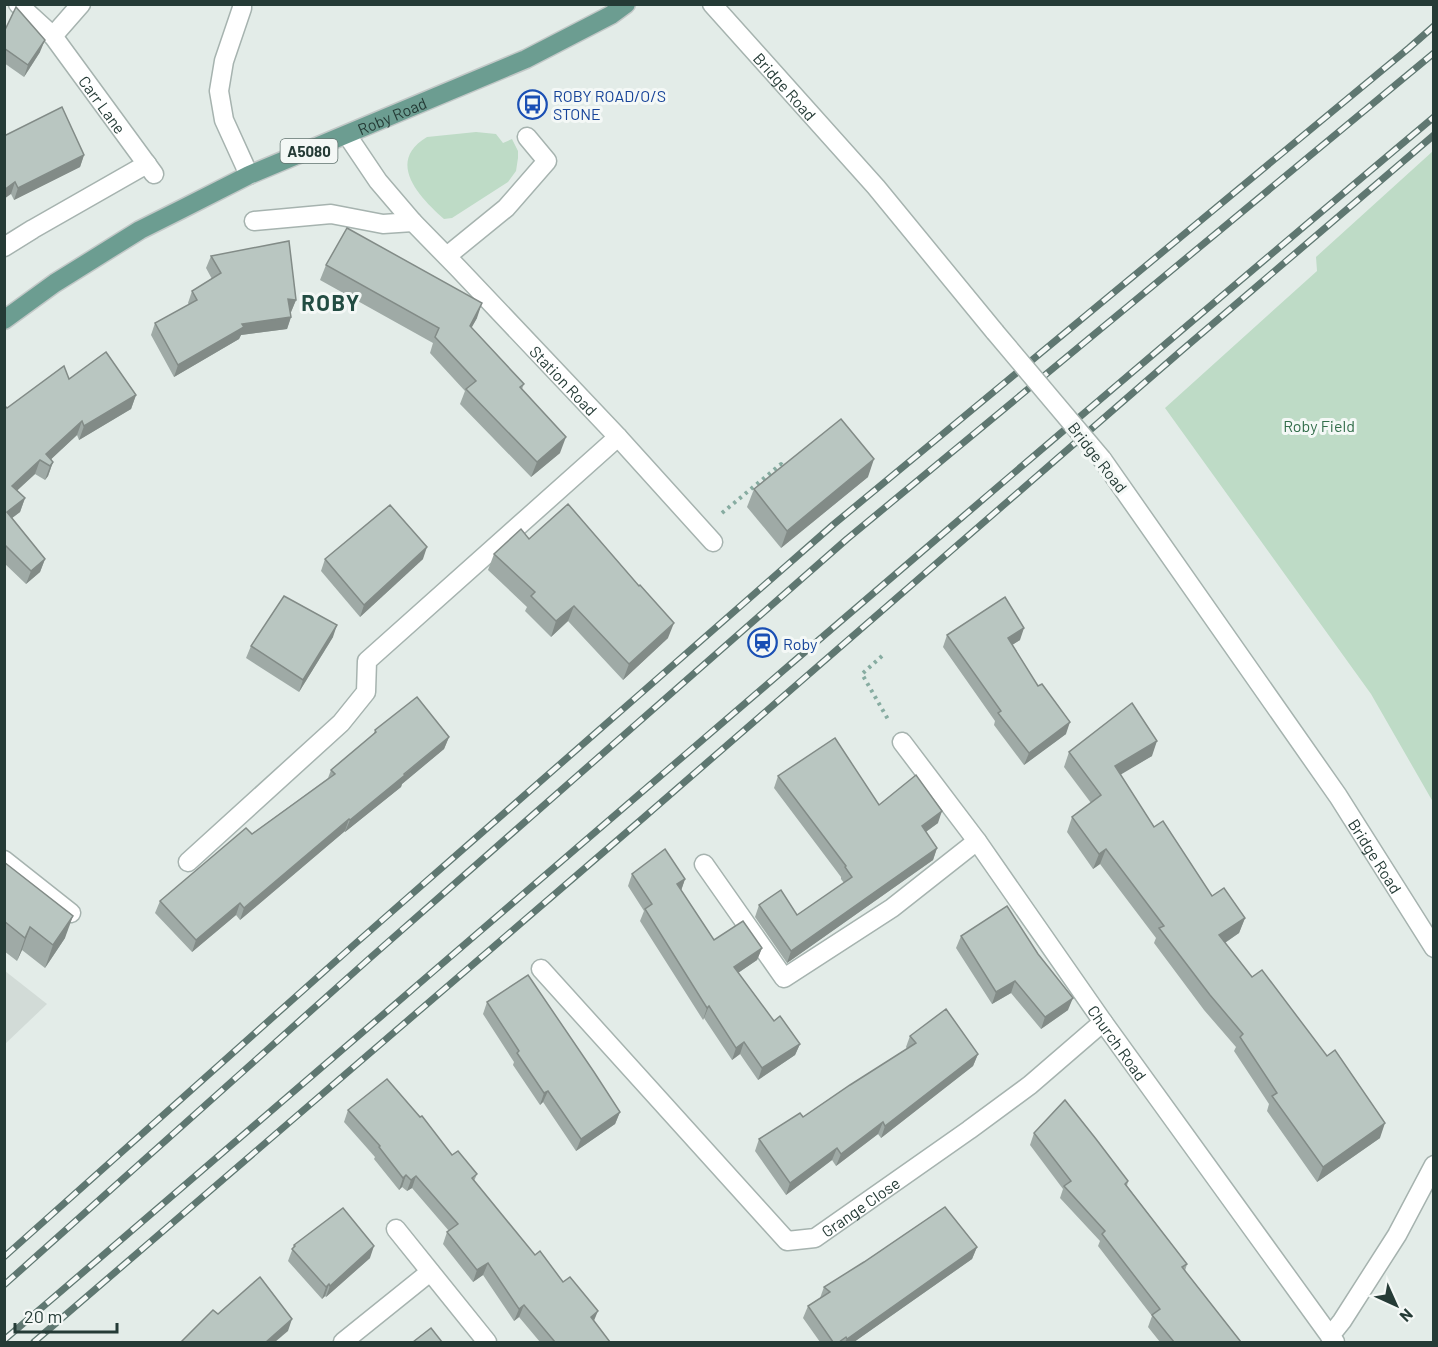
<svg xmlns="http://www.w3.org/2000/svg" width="1438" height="1347" viewBox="0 0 1438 1347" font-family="Barlow,sans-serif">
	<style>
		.built { fill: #d2dbd7 }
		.green { fill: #bedbc6 }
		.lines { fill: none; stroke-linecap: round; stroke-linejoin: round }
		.service-casing { stroke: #a6b3af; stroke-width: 21 }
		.pedestrian-casing { stroke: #a6b3af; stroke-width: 21 }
		.minor-casing { stroke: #a6b3af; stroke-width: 21 }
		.tertiary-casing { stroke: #a6b3af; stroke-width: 21 }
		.primary-casing { stroke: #c2c8c7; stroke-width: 21 }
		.path { stroke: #87aca1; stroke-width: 4; stroke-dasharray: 3 4.5; stroke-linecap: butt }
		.service { stroke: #fff; stroke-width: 18 }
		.pedestrian { stroke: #fff; stroke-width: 18 }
		.minor { stroke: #fff; stroke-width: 18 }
		.tertiary { stroke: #fff; stroke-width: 18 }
		.primary { stroke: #6c9d91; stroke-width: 18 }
		.rail-casing { stroke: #5f7771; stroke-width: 7 }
		.rail { stroke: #f4f8f6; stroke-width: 4.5; stroke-dasharray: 14; stroke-linecap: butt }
		.tertiary-bridge-casing { stroke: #a6b3af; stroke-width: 21; stroke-linecap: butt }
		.tertiary-bridge { stroke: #fff; stroke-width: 18 }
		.wall { fill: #9faaa6 }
		.shaded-wall { fill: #828b87 }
		.building { fill: #b9c6c1; stroke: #828b87; stroke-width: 1.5 }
		.labels { text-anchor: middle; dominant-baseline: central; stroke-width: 6; stroke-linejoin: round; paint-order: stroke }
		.shield { fill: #f4f8f6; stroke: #637470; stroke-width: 1.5 }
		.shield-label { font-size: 15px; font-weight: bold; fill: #253b36 }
		.street-label { font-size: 16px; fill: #253b36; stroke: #f4f8f6 }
		.transit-label { font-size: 16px; fill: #164399; stroke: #f4f8f6; text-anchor: start }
		.park-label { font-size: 16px; fill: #336e4b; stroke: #f4f8f6 }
		.district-label { font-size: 22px; font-weight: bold; letter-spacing: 1.5px; fill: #224c42; stroke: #f4f8f6 }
	</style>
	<rect width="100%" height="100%" fill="#e3ece8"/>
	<polygon class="built" points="5,971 47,1004 5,1044"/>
	<g class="green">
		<path d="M476,132L496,134L503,143L512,139L518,151V158L516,171L508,182L452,218L444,219C420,198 385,162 427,137Z"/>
		<polygon points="1433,151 1433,802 1371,694 1165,408 1317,271 1316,257"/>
	</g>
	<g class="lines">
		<defs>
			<polyline id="service" points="704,864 784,978 892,908 977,841"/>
			<polyline id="pedestrian" points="4,247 33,229 147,164"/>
			<g id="minor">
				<path id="s1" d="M18,4L53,36L154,174"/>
				<polyline points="242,4 242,8 224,61 219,91 224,120 249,175"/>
				<polyline points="53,36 81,4"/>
				<path id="s2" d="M347,135L378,181L413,222L458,268L618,437L713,542"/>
				<polyline points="254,221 331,214 383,224 413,222"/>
				<polyline points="447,256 506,208 547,161 527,137"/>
				<path id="s3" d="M902,742L977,841L1103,1022L1330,1336"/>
				<polyline points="4,860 71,913"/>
				<polyline points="188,862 341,723 366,692 367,661 618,437"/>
				<path id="s4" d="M541,969L787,1241L815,1238L969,1130L1030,1085L1103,1022"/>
				<polyline points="396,1229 487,1342"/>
				<polyline points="343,1342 430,1272"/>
			</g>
			<g id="tertiary">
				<path id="s5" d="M712,4L876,187L995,332"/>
				<path id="s6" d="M1102,459L1338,796L1434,948"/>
				<polyline points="1335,1342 1330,1336 1342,1321 1397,1235 1434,1165"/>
			</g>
			<g id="primary">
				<path id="s7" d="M4,320L55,283L140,230L182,209L249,175L526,59L611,15L626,4"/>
			</g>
		</defs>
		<use href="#service" class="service-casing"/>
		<use href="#pedestrian" class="pedestrian-casing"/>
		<use href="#minor" class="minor-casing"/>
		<use href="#tertiary" class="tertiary-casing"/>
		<use href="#primary" class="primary-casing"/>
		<g class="path">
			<polyline points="722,513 781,464 784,468"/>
			<polyline points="882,656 862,674 889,721"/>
		</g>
		<use href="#service" class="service"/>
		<use href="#pedestrian" class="pedestrian"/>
		<use href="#minor" class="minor"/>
		<use href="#tertiary" class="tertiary"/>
		<use href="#primary" class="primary"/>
		<defs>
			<g id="rail">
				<polyline points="4,1257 356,943 834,524 1409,48 1434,26"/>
				<polyline points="4,1285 370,958 847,539 1434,53"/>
				<path d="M4,1340C481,932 954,520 1434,117"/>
				<polyline points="34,1342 642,819 1181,351 1434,135"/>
			</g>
		</defs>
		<use href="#rail" class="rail-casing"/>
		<use href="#rail" class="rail"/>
		<defs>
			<polyline id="tertiary-bridge" points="995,332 1102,459"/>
		</defs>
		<use href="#tertiary-bridge" class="tertiary-bridge-casing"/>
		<use href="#tertiary-bridge" class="tertiary-bridge"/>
	</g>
	<g class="wall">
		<polygon points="4,32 40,52 24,77 4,63"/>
		<polygon points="4,136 84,155 80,167 14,200 11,194"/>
		<polygon points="211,256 296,300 291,312 290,312 291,317 287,329 241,335 239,339 174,377 151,335 155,323 189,305 188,303 192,291 212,279 206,268"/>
		<polygon points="326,265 477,318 471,328 524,384 522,389 560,453 531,477 460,404 465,391 430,353 433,343 320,280"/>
		<polygon points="69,379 136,395 131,409 79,440 77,435 51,459 53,462 48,476 45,480 35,474 17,490 25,498 20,512 12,518 45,559 40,572 26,584 4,563 4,405 7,408"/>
		<polygon points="868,477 781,548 747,507 754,489"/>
		<polygon points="529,539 668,638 623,680 568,621 551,637 525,611 527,607 488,570 494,554"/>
		<polygon points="325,559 423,559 360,617 321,571"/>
		<polygon points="947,635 1020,640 1012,645 1066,734 1024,765 994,725 995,721 943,647"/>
		<polygon points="333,637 299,692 246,658 251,646"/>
		<polygon points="375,730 449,737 444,749 402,784 401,787 345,832 345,831 240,920 236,915 192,952 155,913 160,901 328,778 331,770 373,735"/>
		<polygon points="1069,752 1152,756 1120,774 1154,827 1212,896 1245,918 1239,933 1225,943 1380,1138 1317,1182 1267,1111 1269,1104 1234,1051 1236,1047 1204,1010 1154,943 1156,938 1100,864 1093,869 1067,832 1072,817 1091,803 1064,767"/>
		<polygon points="778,776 938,823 926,832 937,848 933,860 787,963 755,917 759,905 797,915 844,883 841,879 841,877 774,788"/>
		<polygon points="4,862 65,938 45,968 22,950 17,961 4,951"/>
		<polygon points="632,874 685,879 681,890 714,940 762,948 757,960 738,973 774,1021 800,1044 795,1055 758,1080 740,1054 732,1060 704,1018 703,1020 640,921 644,911 628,886"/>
		<polygon points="961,936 1068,1010 1041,1029 1011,993 992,1004 956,948"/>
		<polygon points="487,1002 620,1112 615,1124 576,1151 543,1102 540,1105 513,1065 514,1062 483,1014"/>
		<polygon points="910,1036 978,1054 973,1066 881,1138 878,1134 836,1166 832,1160 786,1195 755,1151 759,1139 803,1117 907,1049 906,1047"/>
		<polygon points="348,1110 452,1155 477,1174 474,1181 535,1255 594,1321 610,1342 540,1342 519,1317 514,1321 483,1275 473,1282 443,1244 447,1232 449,1231 412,1188 407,1191 402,1187 399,1190 374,1159 375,1157 344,1122"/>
		<polygon points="1034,1133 1128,1181 1127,1186 1187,1264 1185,1271 1241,1342 1160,1342 1148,1327 1152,1316 1098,1246 1100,1241 1060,1198 1063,1189 1030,1145"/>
		<polygon points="294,1245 370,1258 326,1297 325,1296 322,1299 288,1261"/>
		<polygon points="977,1247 972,1259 854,1342 820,1342 803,1318 808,1306 820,1298 824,1287"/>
	</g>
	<g class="shaded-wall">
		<polygon points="45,40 40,52 24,77 28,65"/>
		<polygon points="84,155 80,167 14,200 18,188"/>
		<polygon points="15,182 11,194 4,199 4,190"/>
		<polygon points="288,299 296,300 291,312 283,311"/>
		<polygon points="482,303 477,318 464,341 470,326"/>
		<polygon points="291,317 287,329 241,335 239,339 174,377 178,365 242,324"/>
		<polygon points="136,395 131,409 79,440 84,426"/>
		<polygon points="82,421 77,435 46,464 46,454"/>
		<polygon points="566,437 560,453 531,477 537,462"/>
		<polygon points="874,459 868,477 781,548 787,531"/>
		<polygon points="40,460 35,474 7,500 12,486"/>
		<polygon points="53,462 48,476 45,480 50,466"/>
		<polygon points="25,498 20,512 4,524 7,512"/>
		<polygon points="427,547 423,559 360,617 364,605"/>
		<polygon points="45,559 40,572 26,584 31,571"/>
		<polygon points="574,606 568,621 551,637 556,621"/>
		<polygon points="674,623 668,638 623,680 629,664"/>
		<polygon points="337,625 333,637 299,692 303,680"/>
		<polygon points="1024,628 1020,640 1004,650 1008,638"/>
		<polygon points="1070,722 1066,734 1024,765 1029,753"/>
		<polygon points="449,737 444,749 402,784 401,787 345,832 350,820"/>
		<polygon points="1157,741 1152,756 1110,781 1115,766"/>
		<polygon points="942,811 938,823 917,838 922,826"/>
		<polygon points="349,819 345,831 240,920 244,908"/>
		<polygon points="937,848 933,860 787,963 791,951"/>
		<polygon points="1106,849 1100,864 1093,869 1099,854"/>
		<polygon points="685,879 681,891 677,884"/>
		<polygon points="240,903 236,915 192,952 196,940"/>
		<polygon points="73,916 65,938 45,968 53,945"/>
		<polygon points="1245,918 1239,933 1214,950 1219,935"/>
		<polygon points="30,927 22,950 17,961 25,938"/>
		<polygon points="762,948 757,960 729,979 734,967"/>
		<polygon points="1015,981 1011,993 992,1004 996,992"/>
		<polygon points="1073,998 1068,1010 1041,1029 1045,1017"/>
		<polygon points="709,1006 704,1018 703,1020 707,1008"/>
		<polygon points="744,1042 740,1054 732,1060 736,1048"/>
		<polygon points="800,1044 795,1055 758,1080 762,1068"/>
		<polygon points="978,1054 973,1066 881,1138 885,1126"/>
		<polygon points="548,1091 543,1102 540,1105 544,1093"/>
		<polygon points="620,1112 615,1124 576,1151 581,1139"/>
		<polygon points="883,1122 878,1134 836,1166 841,1154"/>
		<polygon points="1385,1123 1380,1138 1317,1182 1323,1167"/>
		<polygon points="837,1148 832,1160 786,1195 790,1183"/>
		<polygon points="406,1175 402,1187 399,1190 403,1178"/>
		<polygon points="416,1176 412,1188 407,1191 411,1180"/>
		<polygon points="374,1246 370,1258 326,1297 330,1286"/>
		<polygon points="977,1247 972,1259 854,1342 845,1342 847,1339"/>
		<polygon points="488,1263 483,1275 473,1282 477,1270"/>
		<polygon points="329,1284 325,1296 322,1299 326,1287"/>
		<polygon points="524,1305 519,1317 514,1321 519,1309"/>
		<polygon points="598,1311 593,1323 591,1317"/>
		<polygon points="292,1319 288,1331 275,1342 266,1342"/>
	</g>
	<g class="building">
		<polygon points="16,7 45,40 28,65 4,48 4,32"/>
		<polygon points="62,107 84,155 18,188 15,182 4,190 4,136"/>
		<polygon points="347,228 482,303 470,326 524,384 520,387 566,437 537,462 466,389 476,381 435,337 439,328 326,265"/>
		<polygon points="289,241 296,300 288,299 291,317 242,324 244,327 178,365 155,323 197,300 192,291 221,273 211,256"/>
		<polygon points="106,352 136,395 84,426 82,421 46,454 53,462 50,466 40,460 12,486 25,498 7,512 45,559 31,571 4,544 4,405 7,408 64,366 69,379"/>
		<polygon points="841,419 874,459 787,531 754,489"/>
		<polygon points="568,504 639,586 640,585 674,623 629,664 574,606 556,621 531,596 535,592 494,554 521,529 529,539"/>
		<polygon points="390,505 427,547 364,605 325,559"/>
		<polygon points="284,596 337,625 303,680 251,646"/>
		<polygon points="1005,597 1024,628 1008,638 1038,686 1042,684 1070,722 1029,753 998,713 1001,711 947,635"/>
		<polygon points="417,697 449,737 404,774 405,775 350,820 349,819 244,908 240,903 196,940 160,901 246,828 252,834 335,774 331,770 376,732 375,730"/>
		<polygon points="1132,703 1157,741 1115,766 1154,827 1163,821 1212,896 1224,888 1245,918 1219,935 1252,977 1262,970 1327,1056 1335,1050 1385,1123 1323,1167 1272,1096 1277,1093 1240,1037 1243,1034 1210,995 1159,928 1164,926 1106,849 1099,854 1072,817 1101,795 1069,752"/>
		<polygon points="835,738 879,805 916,775 942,811 922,826 937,848 791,951 759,905 781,890 797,915 852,877 845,867 846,866 778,776"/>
		<polygon points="665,849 685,879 677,884 714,940 743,921 762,948 734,967 774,1021 780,1016 800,1044 762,1068 744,1042 736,1048 709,1006 707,1008 645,909 652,904 632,874"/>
		<polygon points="4,862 73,916 53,945 30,927 25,938 4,921"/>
		<polygon points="1007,906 1038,954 1073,998 1045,1017 1015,981 996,992 961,936"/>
		<polygon points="528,975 594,1072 620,1112 581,1139 548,1091 544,1093 517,1053 519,1051 487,1002"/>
		<polygon points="946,1009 978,1054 885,1126 883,1122 841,1154 837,1148 790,1183 759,1139 800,1113 803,1117 850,1085 916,1043 910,1036"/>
		<polygon points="387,1079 420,1117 422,1116 452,1155 458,1151 477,1174 472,1178 535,1255 540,1251 563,1282 570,1277 598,1311 591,1317 610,1342 555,1342 524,1305 519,1309 488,1263 477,1270 447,1232 458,1224 416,1176 411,1180 406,1175 403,1178 379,1147 380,1146 348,1110"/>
		<polygon points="1065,1100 1096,1139 1128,1181 1125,1184 1187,1264 1182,1267 1241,1342 1174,1342 1152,1315 1160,1309 1102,1234 1105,1231 1064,1186 1071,1181 1034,1133"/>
		<polygon points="945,1207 977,1247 847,1339 846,1337 839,1342 833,1342 808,1306 830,1292 824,1287 864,1262"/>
		<polygon points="343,1208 374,1246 330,1286 329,1284 326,1287 292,1249 295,1246 294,1245"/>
		<polygon points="260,1277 292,1319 266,1342 181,1342 213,1310 218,1314"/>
		<polygon points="431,1328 442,1342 413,1342"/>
	</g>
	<defs>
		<symbol id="bus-ring" viewBox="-11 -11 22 22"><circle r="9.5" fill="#f4f8f6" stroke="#1a4fb4" stroke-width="1.5"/><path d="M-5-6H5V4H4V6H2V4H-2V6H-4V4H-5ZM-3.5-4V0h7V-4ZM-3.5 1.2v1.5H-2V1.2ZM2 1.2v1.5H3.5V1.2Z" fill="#1a4fb4"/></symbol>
		<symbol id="station-ring" viewBox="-11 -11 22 22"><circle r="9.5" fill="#f4f8f6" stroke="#1a4fb4" stroke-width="1.5"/><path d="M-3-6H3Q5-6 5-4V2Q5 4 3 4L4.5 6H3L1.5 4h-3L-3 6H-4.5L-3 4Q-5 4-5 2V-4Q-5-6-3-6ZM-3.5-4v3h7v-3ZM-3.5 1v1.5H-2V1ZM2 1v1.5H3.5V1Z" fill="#1a4fb4"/></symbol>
	</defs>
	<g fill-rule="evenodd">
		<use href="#bus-ring" x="516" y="88" width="33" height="33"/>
		<use href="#station-ring" x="746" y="626" width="33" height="33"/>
	</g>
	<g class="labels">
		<rect class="shield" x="280.5" y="139" width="57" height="24" rx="4.5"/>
		<g class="shield-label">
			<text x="309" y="151">A5080</text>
		</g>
		<g class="street-label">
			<text stroke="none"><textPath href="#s5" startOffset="110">Bridge Road</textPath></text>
			<text stroke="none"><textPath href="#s1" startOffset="132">Carr Lane</textPath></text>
			<text stroke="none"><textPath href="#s7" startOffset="440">Roby Road</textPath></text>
			<text stroke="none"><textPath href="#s2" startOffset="328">Station Road</textPath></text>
			<text transform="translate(1098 457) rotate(52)">Bridge Road</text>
			<text stroke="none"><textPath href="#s6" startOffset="482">Bridge Road</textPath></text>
			<text stroke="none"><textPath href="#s3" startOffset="370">Church Road</textPath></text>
			<text stroke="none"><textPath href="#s4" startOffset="450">Grange Close</textPath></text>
		</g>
		<g class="transit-label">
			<text x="553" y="95">ROBY ROAD/O/S<tspan x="553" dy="18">STONE</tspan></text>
			<text x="783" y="643">Roby</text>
		</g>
		<g class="park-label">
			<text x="1319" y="425">Roby Field</text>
		</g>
		<g class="district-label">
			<text x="331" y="302">ROBY</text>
		</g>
	</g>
	<rect width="1438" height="1347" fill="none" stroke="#253b36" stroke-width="12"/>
	<g transform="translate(1396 1305) rotate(135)" stroke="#f4f8f6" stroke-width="4.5" paint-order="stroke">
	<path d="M0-4.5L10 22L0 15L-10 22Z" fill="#253b36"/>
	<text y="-9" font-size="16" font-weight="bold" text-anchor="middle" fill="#253b36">N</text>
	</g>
	<path d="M15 1323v9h102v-9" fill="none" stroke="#253b36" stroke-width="3"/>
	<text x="24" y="1323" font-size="18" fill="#253b36" stroke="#f4f8f6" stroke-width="4.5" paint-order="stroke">20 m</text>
</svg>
